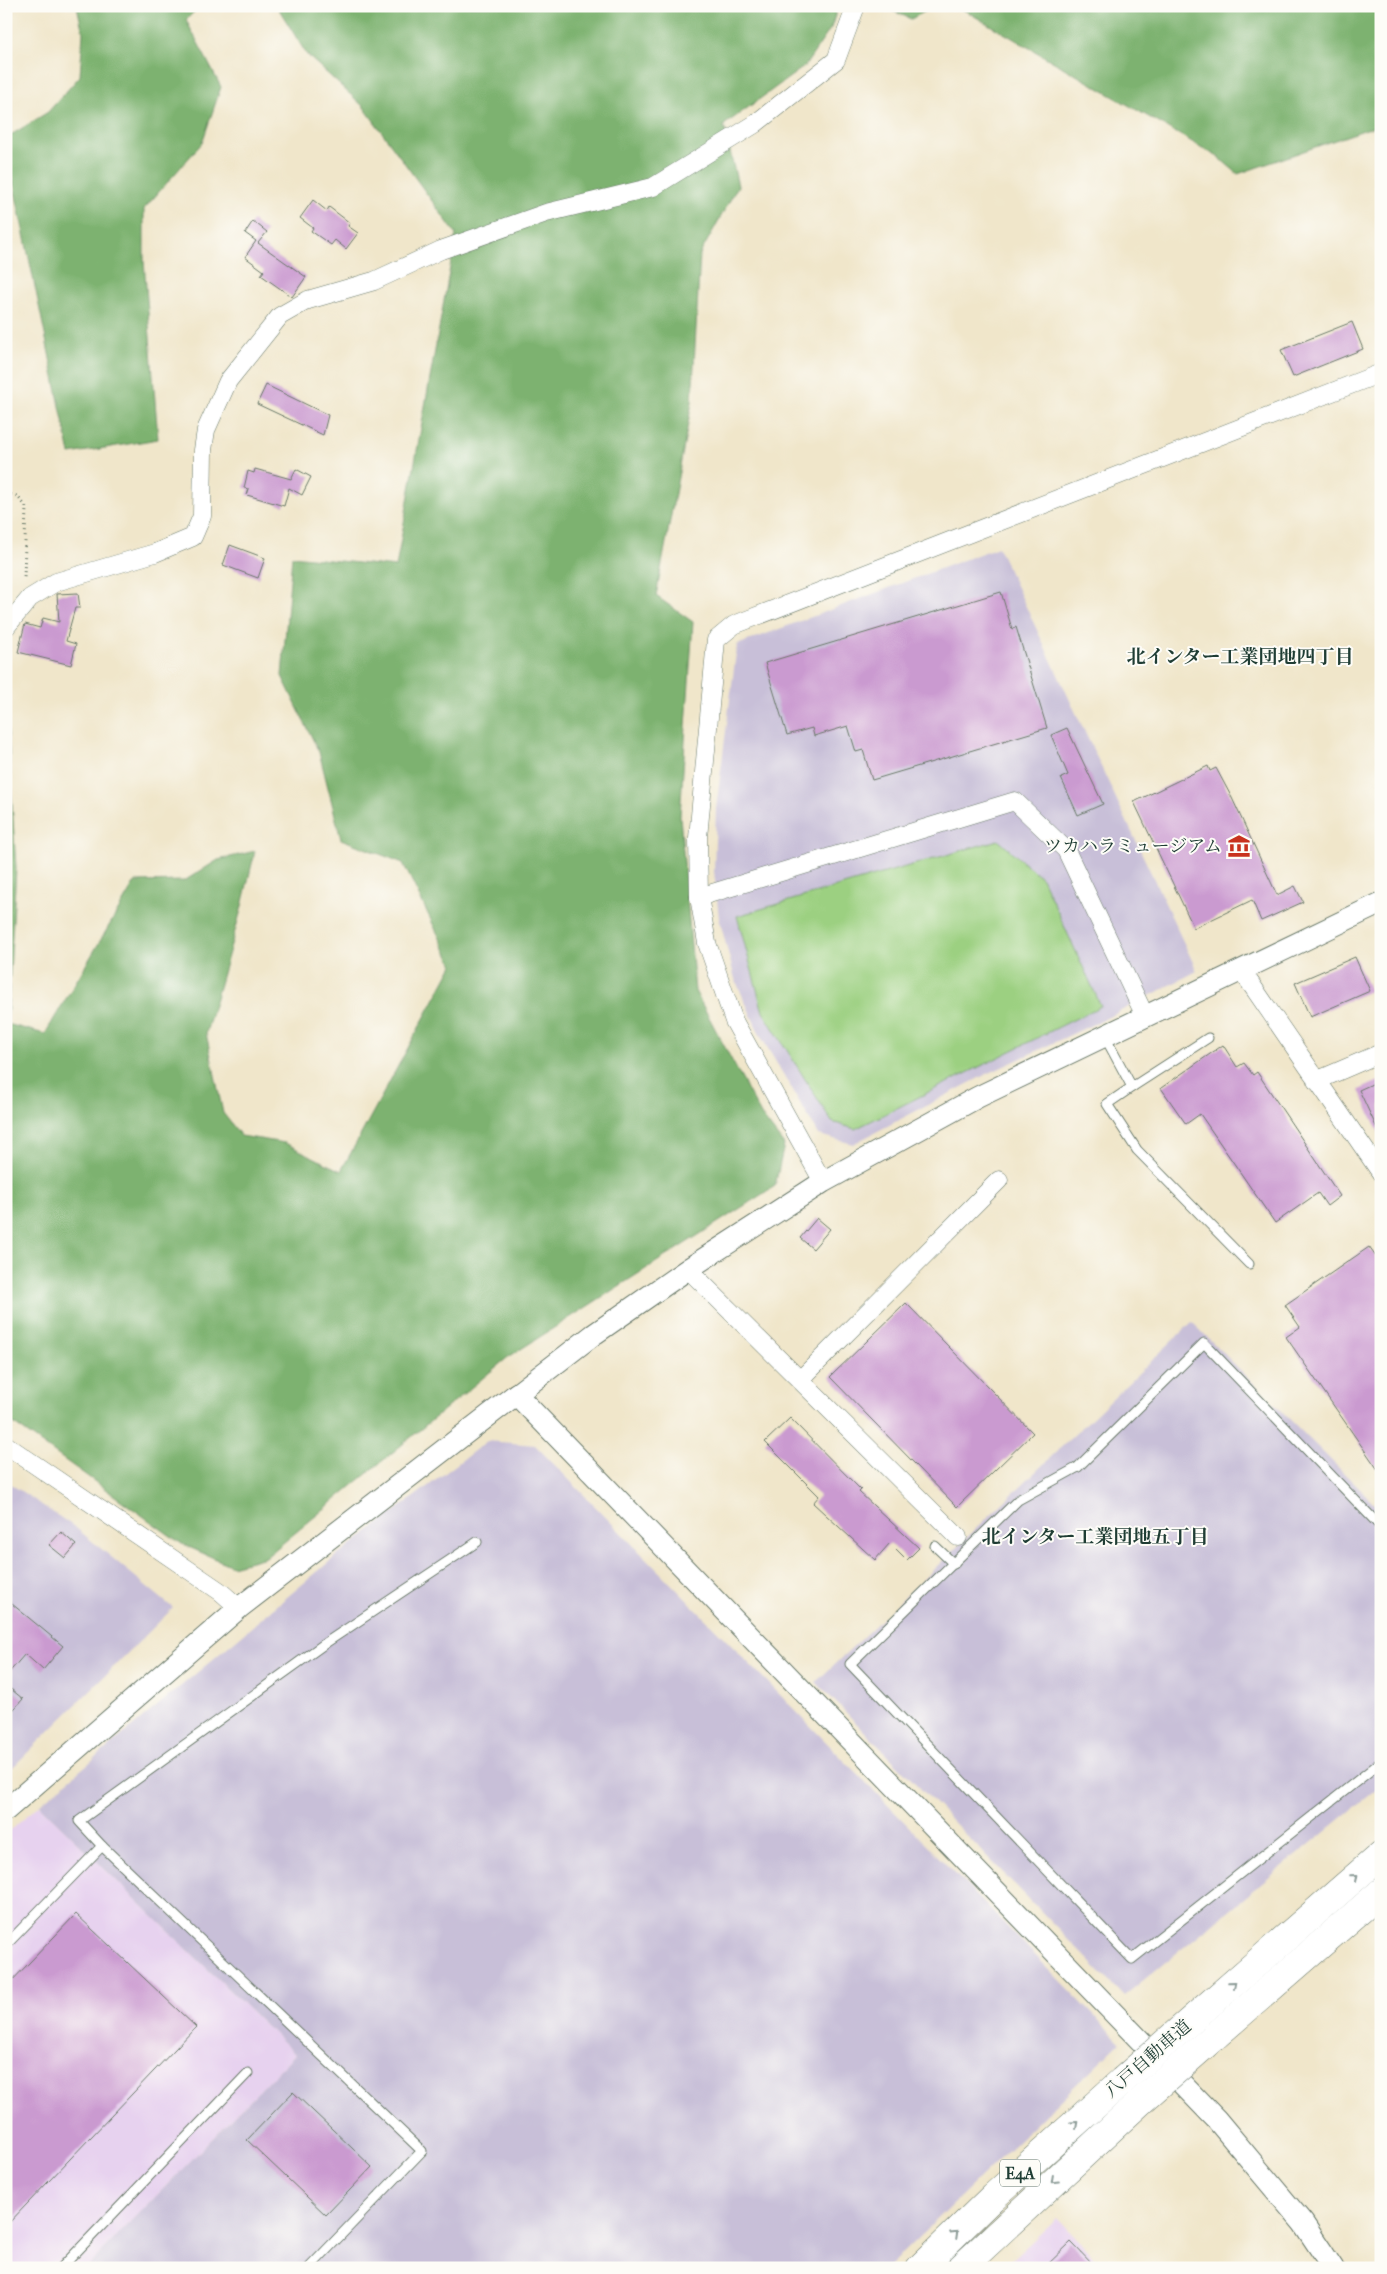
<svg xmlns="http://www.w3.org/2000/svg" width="1387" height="2274" viewBox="0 0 1387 2274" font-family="'IM FELL French Canon','Noto Serif JP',serif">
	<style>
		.built { fill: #e7d2ef }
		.industrial { fill: #c8bfd8 }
		.green { fill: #9cd081; stroke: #5e865a }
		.forest { fill: #7db26f; stroke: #4e7852 }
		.building { fill: #ca9ad0 }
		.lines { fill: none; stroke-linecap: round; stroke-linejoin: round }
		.service-casing { stroke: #687868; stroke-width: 11 }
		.minor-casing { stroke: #687868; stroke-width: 19 }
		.tertiary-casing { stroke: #687868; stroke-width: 23 }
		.motorway-casing { stroke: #687868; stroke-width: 29 }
		.path { stroke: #687868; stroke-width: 3; stroke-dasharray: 1 4; stroke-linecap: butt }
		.service { stroke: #fff; stroke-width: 9 }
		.minor { stroke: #fff; stroke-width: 18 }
		.tertiary { stroke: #fff; stroke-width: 21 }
		.motorway { stroke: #fff; stroke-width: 28 }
		.motorway-bridge-casing { stroke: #687868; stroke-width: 29; stroke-linecap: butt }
		.motorway-bridge { stroke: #fff; stroke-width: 28 }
		.oneway { stroke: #8f9e9a }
		.labels { text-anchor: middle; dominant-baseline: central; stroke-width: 4; stroke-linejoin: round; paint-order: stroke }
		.shield { fill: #fdfcf7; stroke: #62766e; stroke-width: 1 }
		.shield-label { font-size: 16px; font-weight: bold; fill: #1f3d34 }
		.poi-label { font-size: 18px; fill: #1f3d34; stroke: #fdfcf7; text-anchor: end }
		.street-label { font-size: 18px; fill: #1f3d34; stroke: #fdfcf7 }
		.neighbourhood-label { font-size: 19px; font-weight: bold; fill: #1f3d34; stroke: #fdfcf7 }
	</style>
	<rect width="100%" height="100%" fill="#fdfcf7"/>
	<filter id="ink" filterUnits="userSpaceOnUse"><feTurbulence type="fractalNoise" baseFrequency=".02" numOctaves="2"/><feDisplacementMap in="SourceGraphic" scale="10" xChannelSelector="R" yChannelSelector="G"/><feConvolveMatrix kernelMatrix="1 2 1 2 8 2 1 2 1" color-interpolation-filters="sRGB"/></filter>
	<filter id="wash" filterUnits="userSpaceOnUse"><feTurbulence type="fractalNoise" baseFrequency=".0096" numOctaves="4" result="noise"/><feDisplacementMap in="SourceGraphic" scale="20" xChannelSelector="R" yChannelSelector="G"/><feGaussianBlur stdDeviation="1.12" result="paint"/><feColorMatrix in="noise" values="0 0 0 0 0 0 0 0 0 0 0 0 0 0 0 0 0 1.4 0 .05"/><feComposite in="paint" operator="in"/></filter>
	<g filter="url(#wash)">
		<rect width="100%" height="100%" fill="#f0e6ca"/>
		<g class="built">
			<polygon points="39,1805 295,2054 86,2268 6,2268 6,1834"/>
			<polygon points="1057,2218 1104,2268 1003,2268"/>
		</g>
		<g class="industrial">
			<polygon points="998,547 1197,971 1115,1014 983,1076 853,1144 819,1135 760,1035 735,979 719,918 714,871 716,809 737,645"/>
			<polygon points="1192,1322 1381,1510 1381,1786 1124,1996 816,1682"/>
			<polygon points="487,1441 535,1445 1120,2042 887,2268 86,2268 295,2054 39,1805 329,1562"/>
			<polygon points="6,1481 76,1528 173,1608 6,1774"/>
		</g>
		<polygon class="green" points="998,840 1042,878 1101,1006 855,1129 832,1122 763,1012 737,916"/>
		<g class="forest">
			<polygon points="77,6 200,6 186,20 221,87 202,143 144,209 144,261 158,439 70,454 6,148 6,138 48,112 80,76 83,33"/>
			<polygon points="277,6 838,6 831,28 805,66 724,125 738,186 700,254 692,402 656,596 693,622 680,816 695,991 761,1115 784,1145 775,1186 507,1358 266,1557 232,1566 182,1544 6,1418 6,704 16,868 7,1024 45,1034 135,882 184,881 218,860 255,851 241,910 206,1033 223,1113 241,1136 285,1143 341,1171 453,965 403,863 341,839 319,752 282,676 292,556 396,567 456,234 363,106 307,55"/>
			<polygon points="891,6 935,6 911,19 891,10"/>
			<polygon points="957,6 1381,6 1381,124 1238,174 1218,157"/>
		</g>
		<g id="blocks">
			<g class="building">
				<polygon points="313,200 327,211 329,207 350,223 348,226 358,233 346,249 335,240 331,245 311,231 313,228 300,218"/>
				<polygon points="253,221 267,232 258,243 306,277 292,297 261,275 264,271 245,257 256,241 245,233"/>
				<polygon points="1352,322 1363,349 1293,377 1281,350"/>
				<polygon points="266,385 328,415 323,435 257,404"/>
				<polygon points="255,469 291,479 296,469 311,477 302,495 289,488 284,506 247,495 249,489 244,488 248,471 254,473"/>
				<polygon points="230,545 265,558 258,578 223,565"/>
				<polygon points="1001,592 1012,629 1016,627 1047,728 872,780 863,750 856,752 848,726 814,736 812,728 787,735 765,663"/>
				<polygon points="78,593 80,608 75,608 66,641 76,644 71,665 18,652 25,624 40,628 43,618 59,622 57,594"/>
				<polygon points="1067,728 1103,804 1078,815 1061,778 1068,775 1051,735"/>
				<polygon points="1208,766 1210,771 1216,768 1232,798 1277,895 1295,886 1303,902 1261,921 1252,900 1194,928 1134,802"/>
				<polygon points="1355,957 1370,991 1310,1017 1295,983"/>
				<polygon points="1223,1045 1237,1067 1244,1063 1253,1075 1257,1072 1340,1196 1327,1206 1318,1193 1275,1223 1200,1114 1186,1124 1161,1088"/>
				<polygon points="1381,1080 1381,1137 1359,1090"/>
				<polygon points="817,1218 830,1229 813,1249 800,1238"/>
				<polygon points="1369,1247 1381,1264 1381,1474 1286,1337 1300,1327 1285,1305"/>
				<polygon points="906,1303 1033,1433 957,1507 830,1377"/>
				<polygon points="790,1418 861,1490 859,1492 919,1548 907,1560 890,1543 875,1560 813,1503 819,1496 765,1442"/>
				<polygon points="61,1532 76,1545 65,1558 49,1545"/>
				<polygon points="6,1599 63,1646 43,1670 25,1654 6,1676"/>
				<polygon points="6,1685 23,1699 6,1718"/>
				<polygon points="76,1914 196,2027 6,2226 6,1987"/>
				<polygon points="293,2092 372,2167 326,2215 247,2140"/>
				<polygon points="1071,2242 1096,2268 1044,2268"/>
			</g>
		</g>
	</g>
	<g filter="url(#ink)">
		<use href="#blocks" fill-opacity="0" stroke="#687868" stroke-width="1"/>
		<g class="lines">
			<defs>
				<g id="service">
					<polyline points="1105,1037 1132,1087 1107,1104 1137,1150 1249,1264"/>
					<polyline points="1132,1087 1208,1038"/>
					<polyline points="1381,1527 1204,1343 1078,1467 1018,1500 850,1664 1132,1959 1381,1762"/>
					<polyline points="935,1546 954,1564"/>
					<polyline points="6,1945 102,1846"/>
					<polyline points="61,2268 248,2073"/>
					<polyline points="309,2268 422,2151 102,1846 79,1821 327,1642 477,1542"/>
				</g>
				<g id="minor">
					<polyline points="6,627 30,598 56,582 155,553 193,537 202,516 203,450 206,430 228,381 280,316 308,300 374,281 441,250 546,213 653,187 755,124 836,60 856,6"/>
					<polyline points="699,897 1015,801 1066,850 1145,1016"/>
					<polyline points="1242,971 1381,1173"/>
					<polyline points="1316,1081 1381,1053"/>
					<polyline points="823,1182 734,1021 707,943 699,897 698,838 716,640 734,625 1381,373"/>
					<polyline points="688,1269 958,1537"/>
					<polyline points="800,1380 999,1180"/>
					<polyline points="6,1445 221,1592 239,1608"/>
				</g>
				<g id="tertiary">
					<polyline points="516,1394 1216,2119 1303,2223 1333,2268"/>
					<polyline points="6,1810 239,1608 593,1335 688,1269 823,1182 978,1097 1381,903"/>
				</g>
				<g id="motorway">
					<polyline points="1196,2016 1381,1855"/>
					<polyline points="1215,2036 1381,1892"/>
					<polyline points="920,2268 993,2197 1122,2081"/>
					<polyline points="961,2268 1142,2100"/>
				</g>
			</defs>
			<use href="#service" class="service-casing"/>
			<use href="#minor" class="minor-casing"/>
			<use href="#tertiary" class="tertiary-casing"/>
			<use href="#motorway" class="motorway-casing"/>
			<polyline class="path" points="6,493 17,496 26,506 24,581"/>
			<use href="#service" class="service"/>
			<use href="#minor" class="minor"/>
			<use href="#tertiary" class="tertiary"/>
			<use href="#motorway" class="motorway"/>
			<defs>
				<g id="motorway-bridge">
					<polyline points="1122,2081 1196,2016"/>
					<polyline points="1142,2100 1215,2036"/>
				</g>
			</defs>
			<use href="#motorway-bridge" class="motorway-bridge-casing"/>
			<use href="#motorway-bridge" class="motorway-bridge"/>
		</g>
		<defs><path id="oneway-chevron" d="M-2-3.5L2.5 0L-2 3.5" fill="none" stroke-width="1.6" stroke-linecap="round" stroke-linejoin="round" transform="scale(1.25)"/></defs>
		<g class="oneway">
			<use href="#oneway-chevron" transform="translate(1355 1877) rotate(-41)"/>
			<use href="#oneway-chevron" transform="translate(1233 1984) rotate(-41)"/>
			<use href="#oneway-chevron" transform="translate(1075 2124) rotate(-42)"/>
			<use href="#oneway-chevron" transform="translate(1054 2180) rotate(137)"/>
			<use href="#oneway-chevron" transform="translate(955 2234) rotate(-44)"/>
		</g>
	</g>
	<defs>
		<symbol id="museum-bare" viewBox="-9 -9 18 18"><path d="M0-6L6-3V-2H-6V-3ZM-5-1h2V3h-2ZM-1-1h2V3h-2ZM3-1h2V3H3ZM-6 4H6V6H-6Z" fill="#c8321e" stroke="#fdfcf7" stroke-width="2.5" paint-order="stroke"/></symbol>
	</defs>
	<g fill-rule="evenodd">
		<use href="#museum-bare" x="1223" y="830" width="32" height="32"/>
	</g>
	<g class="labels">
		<rect class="shield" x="1000" y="2159.5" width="40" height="27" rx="4"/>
		<g class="shield-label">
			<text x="1020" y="2173">E4A</text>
		</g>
		<g class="poi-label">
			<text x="1222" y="846">ツカハラミュージアム</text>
		</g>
		<g class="street-label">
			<text transform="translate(1148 2059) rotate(-41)">八戸自動車道</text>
		</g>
		<g class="neighbourhood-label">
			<text x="1240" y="657">北インター工業団地四丁目</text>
			<text x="1095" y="1537">北インター工業団地五丁目</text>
		</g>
	</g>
	<rect width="1387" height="2274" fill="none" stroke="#fdfcf7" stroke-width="25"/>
</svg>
